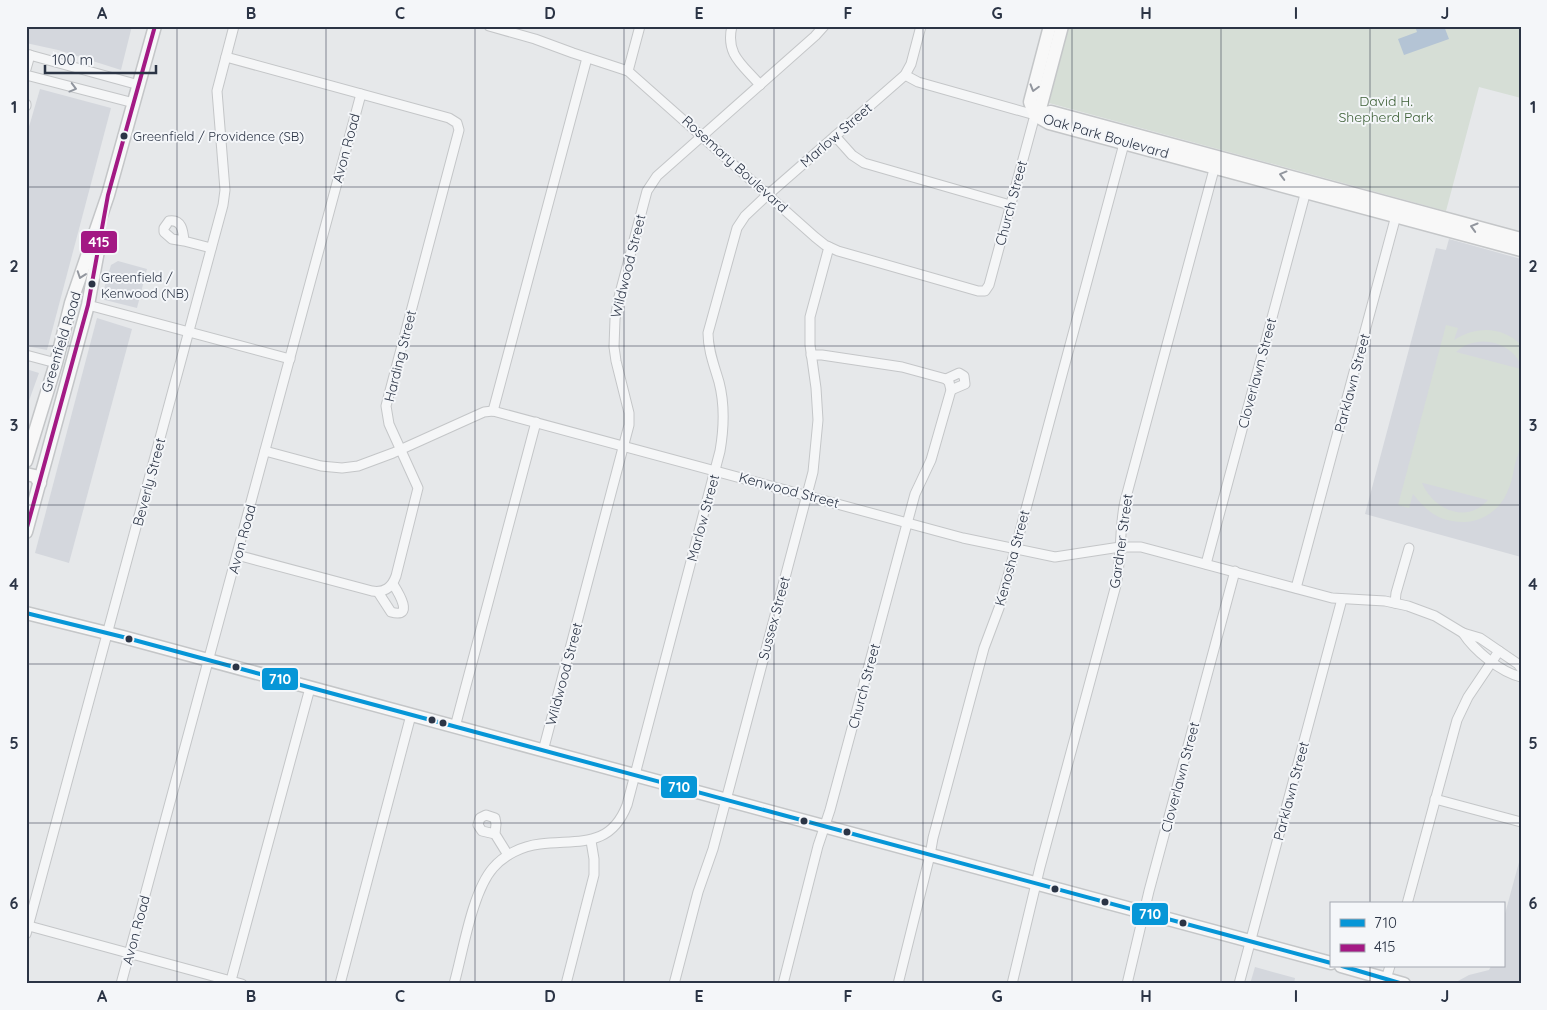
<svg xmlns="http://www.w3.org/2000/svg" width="1547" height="1010" viewBox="0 0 1547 1010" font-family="Quicksand,sans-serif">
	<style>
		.built { fill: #d4d7dd }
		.green { fill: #d6ded6; fill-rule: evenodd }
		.water { fill: #b4c4d5 }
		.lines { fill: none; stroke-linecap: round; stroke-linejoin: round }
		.street-casing { stroke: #c4c6c8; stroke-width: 11 }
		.secondary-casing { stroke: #c4c6c8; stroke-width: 15 }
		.street { stroke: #f5f6f7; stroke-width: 9 }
		.secondary { stroke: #f8f8f8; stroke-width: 12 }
		.bus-1-casing { stroke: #f4f6f9; stroke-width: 8 }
		.bus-2-casing { stroke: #f4f6f9; stroke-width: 8 }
		.bus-1 { stroke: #0696d7; stroke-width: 4 }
		.bus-2 { stroke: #a31984; stroke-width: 4 }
		.oneway { stroke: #90959e }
		.oneway2 { stroke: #92969e }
		.grid { fill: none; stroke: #2b3445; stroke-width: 1; stroke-opacity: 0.55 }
		.bus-dot { fill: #2b3445; stroke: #f4f6f9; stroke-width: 2 }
		.labels { text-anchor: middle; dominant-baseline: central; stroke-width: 4; stroke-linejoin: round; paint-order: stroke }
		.bus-label { font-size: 13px; fill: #2b3445; stroke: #f4f6f9; text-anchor: start }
		.park-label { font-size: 14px; fill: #3f6138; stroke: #f4f6f9 }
		.street-label { font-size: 14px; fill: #2b3445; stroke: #f4f6f9 }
		.line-badge { stroke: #f4f6f9; stroke-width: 2 }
		.badge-label { font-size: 14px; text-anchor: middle; font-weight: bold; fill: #fff }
		.neatline { fill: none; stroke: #2b3445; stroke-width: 2 }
		.grid-label { font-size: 16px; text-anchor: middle; font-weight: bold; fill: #2b3445 }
	</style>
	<rect width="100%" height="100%" fill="#e6e8ea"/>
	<g class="built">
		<polygon points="26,26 132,26 121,70 58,50 26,43"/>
		<polygon points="40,89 111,108 47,350 26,346 26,137"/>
		<polygon points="1449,239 1521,259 1521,557 1365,514 1436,248 1446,250"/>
		<polygon points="118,261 147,269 137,308 101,299 111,265"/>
		<polygon points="97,318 132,329 69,563 35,553"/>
		<polygon points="26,369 39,373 26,409"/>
		<polygon points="1521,855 1521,984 1470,984 1458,981 1469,975 1489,970 1491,966 1503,966 1503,921"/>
		<polygon points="1255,967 1295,978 1294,984 1250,984"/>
	</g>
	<g class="green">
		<polygon points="1069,26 1521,26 1521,98 1479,87 1446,211 1049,103"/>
		<path d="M1446,325L1458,328L1454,340C1476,326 1502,326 1521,345V365C1509,340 1476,334 1456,352L1521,369C1521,393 1523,419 1521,442C1520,450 1517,457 1515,464C1513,473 1512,482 1508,490C1502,508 1483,522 1464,522C1440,522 1427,512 1413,494L1409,508L1398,505ZM1422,483H1423L1488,500C1466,525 1433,509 1422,483Z"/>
	</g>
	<polygon class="water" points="1415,26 1444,26 1449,39 1404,55 1398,39 1417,32"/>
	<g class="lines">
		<defs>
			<g id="street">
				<polyline points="489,26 535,39 573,53 628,71 815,237 825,245 838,251 978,291 985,291 989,285 1035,115 918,82 905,75"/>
				<path d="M732,26C725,55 743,65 760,85"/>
				<polyline points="26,54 139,85"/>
				<path d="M226,57L449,118L457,123L459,130L386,406L389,424L418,488L396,576C392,587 385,593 372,591L237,555"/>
				<polyline points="26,69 30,55"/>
				<polyline points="628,71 640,26"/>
				<polyline points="26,75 134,103"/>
				<polyline points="26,104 26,106"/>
				<polyline points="835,136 852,155 864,163 1010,205"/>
				<path d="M184,241L172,239L164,232V228L169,221C182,219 183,231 184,241L211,248"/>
				<polyline points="88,305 290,359"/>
				<polyline points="26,355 56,363"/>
				<polyline points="946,379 959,373 964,376 965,384 951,390"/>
				<polyline points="493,411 587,58"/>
				<polyline points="265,451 321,466 342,468 358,466 393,453 484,412 493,411 963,538 1055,557 1120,547 1141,547 1332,598 1385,601 1408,606 1435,616 1463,633 1480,638 1518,664 1521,668"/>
				<polyline points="1206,564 1307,187"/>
				<polyline points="1296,588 1397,212"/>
				<path d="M378,592L391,612C415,619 398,592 393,584"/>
				<polyline points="1395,603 1396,593 1409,548"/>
				<path d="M1463,633C1474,650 1500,672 1521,677"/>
				<polyline points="455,727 536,422"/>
				<polyline points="543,751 629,425 629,413 616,361 614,347 615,319 619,297 647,191 657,176 815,36 824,26"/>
				<polyline points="1435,799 1521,822"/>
				<polyline points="495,834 482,831 478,825 480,818 486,815 495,818 496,824 495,834 508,855"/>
				<polyline points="1407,904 1457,720 1468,697 1499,651"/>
				<polyline points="29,926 242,984"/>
				<polyline points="26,934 223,205 225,190 217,91 234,26"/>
				<polyline points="1386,979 1390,966"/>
				<polyline points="121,984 361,94"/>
				<polyline points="230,984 310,688"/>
				<polyline points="340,984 411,715"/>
				<path d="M454,984C463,952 472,892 493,868C504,855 522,846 540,844C578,839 610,849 627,805L720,451C724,428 725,405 719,382C714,365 708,350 708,333L737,228L745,216L763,199L905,75L911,64L921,26"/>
				<polyline points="566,984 594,875 594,859 591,841"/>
				<polyline points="674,984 698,892 713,849 813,472 818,420 816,388 810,345 810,317 829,247"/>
				<polyline points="783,984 818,846 830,810 915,494 931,460 951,390 949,382 946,379 902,367 822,355 811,355"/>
				<polyline points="898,984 930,855 933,838 984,648 999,608 1008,576 1125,140"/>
				<path d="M1012,984L1040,867L1116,585C1122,557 1119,528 1125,501L1216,162"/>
				<polyline points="1127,984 1149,891 1235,571"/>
				<polyline points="1239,984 1342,599"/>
			</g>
			<g id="secondary">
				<polyline points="1035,115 1049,123 1521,250"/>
				<polyline points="1035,115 1051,112 1521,239"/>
				<polyline points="1035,115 1041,105 1062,26"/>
				<polyline points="1035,115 1030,102 1050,26"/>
				<polyline points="26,461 56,363 71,303 108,195 155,26"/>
				<polyline points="26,474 35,476 40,483"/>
				<polyline points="26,532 88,305 100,240"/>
				<polyline points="26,613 123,637 1331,963"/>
				<polyline points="1341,966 1404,984"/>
			</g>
		</defs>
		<use href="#street" class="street-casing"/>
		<use href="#secondary" class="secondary-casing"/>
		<use href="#street" class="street"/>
		<use href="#secondary" class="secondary"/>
		<defs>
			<g id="bus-1">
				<polyline points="26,613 123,637 1331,963"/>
				<polyline points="1342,966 1403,984"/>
			</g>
			<polyline id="bus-2" points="26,531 88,305 108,195 155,26"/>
		</defs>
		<use href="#bus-1" class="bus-1-casing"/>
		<use href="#bus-2" class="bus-2-casing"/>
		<use href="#bus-1" class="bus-1"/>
		<use href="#bus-2" class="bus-2"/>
	</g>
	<defs><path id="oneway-chevron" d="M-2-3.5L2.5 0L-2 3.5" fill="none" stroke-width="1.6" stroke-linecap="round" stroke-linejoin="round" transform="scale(1.25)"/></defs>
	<use class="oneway" href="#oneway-chevron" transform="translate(73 88) rotate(15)"/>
	<g class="oneway2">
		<use href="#oneway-chevron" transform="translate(1034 88) rotate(106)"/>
		<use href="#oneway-chevron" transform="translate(1283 175) rotate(-165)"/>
		<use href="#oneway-chevron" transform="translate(1474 227) rotate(-164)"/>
		<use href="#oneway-chevron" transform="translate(81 275) rotate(109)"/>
	</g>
	<path class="grid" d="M177,26V984M326,26V984M475,26V984M624,26V984M774,26V984M923,26V984M1072,26V984M1221,26V984M1370,26V904M26,187H1521M26,346H1521M26,505H1521M26,664H1521M26,823H1521M1370,966V984"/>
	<g class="bus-dot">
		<circle cx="124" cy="136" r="4.5"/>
		<circle cx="92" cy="284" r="4.5"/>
		<circle cx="129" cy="639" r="4.5"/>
		<circle cx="236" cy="667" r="4.5"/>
		<circle cx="432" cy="720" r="4.5"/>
		<circle cx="443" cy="723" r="4.5"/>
		<circle cx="804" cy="821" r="4.5"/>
		<circle cx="847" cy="832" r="4.5"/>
		<circle cx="1055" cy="889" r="4.5"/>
		<circle cx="1105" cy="902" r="4.5"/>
		<circle cx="1183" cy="923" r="4.5"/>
	</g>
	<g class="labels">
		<g class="bus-label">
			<text x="133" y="136">Greenfield / Providence (SB)</text>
			<text x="101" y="277">Greenfield /<tspan x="101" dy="16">Kenwood (NB)</tspan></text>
		</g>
		<g class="park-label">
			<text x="1386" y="101">David H.<tspan x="1386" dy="16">Shepherd Park</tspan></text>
		</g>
		<g class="street-label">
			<text transform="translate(836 135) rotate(-41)">Marlow Street</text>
			<text transform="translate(1106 136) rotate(16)">Oak Park Boulevard</text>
			<text transform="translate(346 148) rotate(-75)">Avon Road</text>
			<text transform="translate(735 164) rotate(42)">Rosemary Boulevard</text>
			<text transform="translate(1011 203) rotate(-75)">Church Street</text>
			<text transform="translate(628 266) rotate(-76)">Wildwood Street</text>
			<text transform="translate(61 342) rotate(-73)">Greenfield Road</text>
			<text transform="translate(400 356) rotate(-76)">Harding Street</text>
			<text transform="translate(1257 373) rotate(-75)">Cloverlawn Street</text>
			<text transform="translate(1352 383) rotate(-75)">Parklawn Street</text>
			<text transform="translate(149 482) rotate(-75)">Beverly Street</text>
			<text transform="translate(789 490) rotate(15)">Kenwood Street</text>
			<text transform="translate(703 518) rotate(-75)">Marlow Street</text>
			<text transform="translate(242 539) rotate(-75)">Avon Road</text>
			<text transform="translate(1121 541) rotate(-82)">Gardner Street</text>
			<text transform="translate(1012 558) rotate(-75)">Kenosha Street</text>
			<text transform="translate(774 618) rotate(-75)">Sussex Street</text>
			<text transform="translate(564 674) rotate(-75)">Wildwood Street</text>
			<text transform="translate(864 686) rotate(-75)">Church Street</text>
			<text transform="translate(1180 777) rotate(-75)">Cloverlawn Street</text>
			<text transform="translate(1291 791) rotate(-75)">Parklawn Street</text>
			<text transform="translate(136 930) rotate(-75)">Avon Road</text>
		</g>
	</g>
	<g class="line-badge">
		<rect x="80" y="230" width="38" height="24" rx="5" fill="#a31984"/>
		<rect x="261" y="667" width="38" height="24" rx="5" fill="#0696d7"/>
		<rect x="660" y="775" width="38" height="24" rx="5" fill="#0696d7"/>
		<rect x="1131" y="902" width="38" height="24" rx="5" fill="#0696d7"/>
	</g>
	<g class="badge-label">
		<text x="99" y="247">415</text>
		<text x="280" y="684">710</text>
		<text x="679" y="792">710</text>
		<text x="1150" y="919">710</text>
	</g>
	<rect width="1547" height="1010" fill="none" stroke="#f4f6f9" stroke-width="55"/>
	<rect x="1330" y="902" width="175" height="65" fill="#f4f6f9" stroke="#a4a8b1"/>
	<rect x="1340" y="919" width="25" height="8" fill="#0696d7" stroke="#a4a8b1"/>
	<text x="1374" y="928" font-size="15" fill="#2b3445">710</text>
	<rect x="1340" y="944" width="25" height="8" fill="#a31984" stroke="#a4a8b1"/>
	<text x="1374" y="952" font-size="15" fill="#2b3445">415</text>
	<path d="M45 65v8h111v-8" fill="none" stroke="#2b3445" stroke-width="2.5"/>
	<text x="52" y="65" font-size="15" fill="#2b3445" stroke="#f4f6f9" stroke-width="4" paint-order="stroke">100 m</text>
	<rect x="28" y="28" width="1492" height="954" class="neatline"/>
	<g class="grid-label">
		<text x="102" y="19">A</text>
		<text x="251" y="19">B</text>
		<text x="400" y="19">C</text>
		<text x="550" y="19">D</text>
		<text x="699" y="19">E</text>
		<text x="848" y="19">F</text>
		<text x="997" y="19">G</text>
		<text x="1146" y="19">H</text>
		<text x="1296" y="19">I</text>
		<text x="1445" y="19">J</text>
		<text x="14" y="113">1</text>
		<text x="1533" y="113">1</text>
		<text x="14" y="272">2</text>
		<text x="1533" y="272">2</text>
		<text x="14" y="431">3</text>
		<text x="1533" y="431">3</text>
		<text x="14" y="590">4</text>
		<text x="1533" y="590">4</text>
		<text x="14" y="749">5</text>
		<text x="1533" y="749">5</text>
		<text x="14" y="909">6</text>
		<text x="1533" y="909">6</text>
		<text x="102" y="1002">A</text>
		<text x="251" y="1002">B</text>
		<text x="400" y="1002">C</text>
		<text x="550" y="1002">D</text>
		<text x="699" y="1002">E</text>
		<text x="848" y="1002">F</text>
		<text x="997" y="1002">G</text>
		<text x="1146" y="1002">H</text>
		<text x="1296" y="1002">I</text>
		<text x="1445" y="1002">J</text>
	</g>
</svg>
